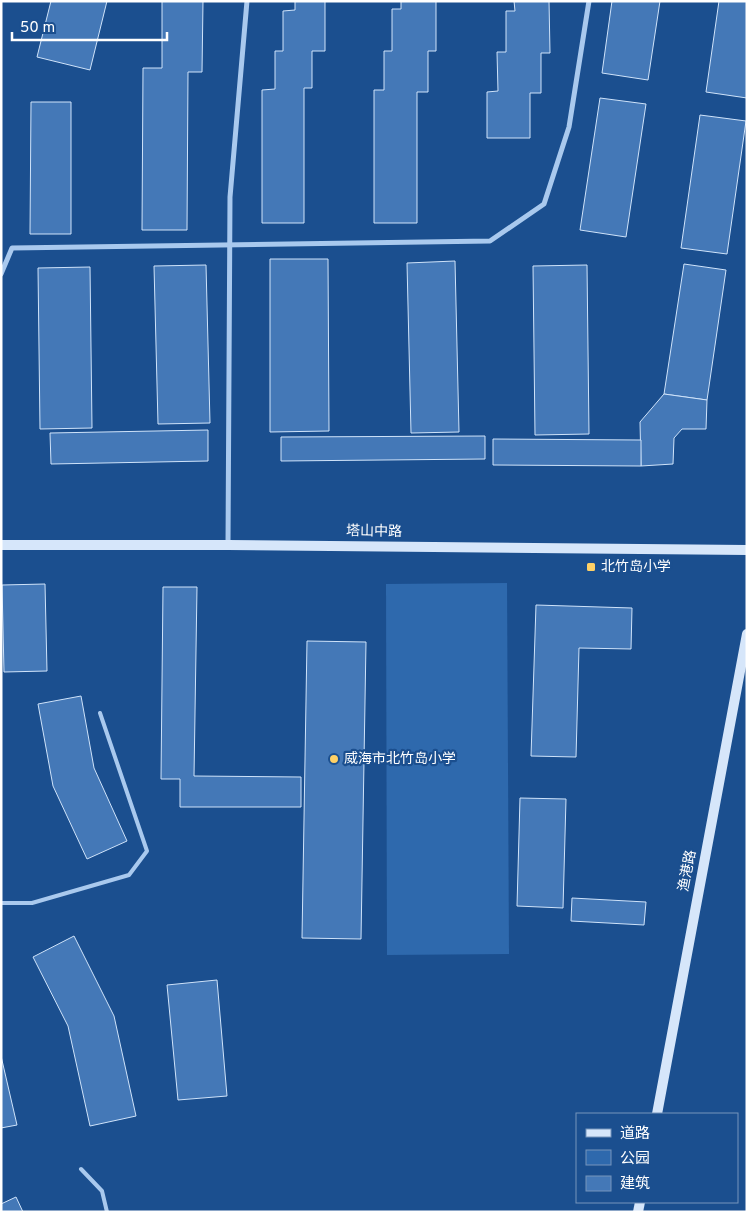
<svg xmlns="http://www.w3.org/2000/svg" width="748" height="1213" viewBox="0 0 748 1213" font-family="Overpass,'Noto Sans SC',sans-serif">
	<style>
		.green { fill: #2e69ad }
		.building { fill: #4478b7; stroke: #cfe3fa }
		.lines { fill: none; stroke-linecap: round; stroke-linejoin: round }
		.lane { stroke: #a9c9ee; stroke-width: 4 }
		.street { stroke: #a9c9ee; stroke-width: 5 }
		.secondary { stroke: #d6e6fa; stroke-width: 10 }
		.poi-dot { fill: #ffd166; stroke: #1b4f8f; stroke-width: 2 }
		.labels { text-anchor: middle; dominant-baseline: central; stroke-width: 4.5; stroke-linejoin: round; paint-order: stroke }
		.street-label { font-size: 14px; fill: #fff; stroke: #1b4f8f }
		.poi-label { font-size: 14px; fill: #fff; stroke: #1b4f8f; text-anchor: start }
	</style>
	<rect width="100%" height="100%" fill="#1b4f8f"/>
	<polygon class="green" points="507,583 509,954 387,955 386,584"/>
	<g class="building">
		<polygon points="51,1 107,1 90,70 37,57"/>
		<polygon points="162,1 203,1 202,72 188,72 187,230 142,230 143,68 162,68"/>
		<polygon points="295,1 325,1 325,51 312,51 312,88 304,88 304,223 262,223 262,90 275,89 275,51 283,51 283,11 295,10"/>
		<polygon points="401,1 436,1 436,51 428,51 428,92 417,92 417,223 374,223 374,90 384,90 384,51 392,51 392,9 401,9"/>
		<polygon points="514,1 549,1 550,53 541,53 541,93 530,93 530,138 487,138 487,92 498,91 497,52 506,52 506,11 515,11"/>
		<polygon points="612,1 660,1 648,80 602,73"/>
		<polygon points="719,1 747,1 747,98 706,92"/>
		<polygon points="600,98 646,104 626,237 580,230"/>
		<polygon points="31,102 71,102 71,234 30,234"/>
		<polygon points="700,115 746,121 727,254 681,248"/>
		<polygon points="270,259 328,259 329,431 270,432"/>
		<polygon points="455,261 459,432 411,433 407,263"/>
		<polygon points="684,264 726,270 707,400 664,394"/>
		<polygon points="206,265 210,423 158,424 154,266"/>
		<polygon points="587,265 589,434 535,435 533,266"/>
		<polygon points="90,267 92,428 40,429 38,268"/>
		<polygon points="664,394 707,400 706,429 682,429 674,438 673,464 641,466 640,422"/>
		<polygon points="208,430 208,461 51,464 50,433"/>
		<polygon points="485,436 485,459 281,461 281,437"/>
		<polygon points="493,439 641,440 641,466 493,465"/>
		<polygon points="45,584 47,671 4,672 2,585"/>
		<polygon points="163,587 197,587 194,776 301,777 301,807 180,807 180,779 161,779"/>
		<polygon points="536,605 632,608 631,649 579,648 576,757 531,756"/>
		<polygon points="307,641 366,642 361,939 302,938"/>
		<polygon points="81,696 94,768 127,841 87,859 53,786 38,704"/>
		<polygon points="520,798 566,799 563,908 517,906"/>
		<polygon points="572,898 646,902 644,925 571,921"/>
		<polygon points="74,936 114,1016 136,1116 90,1126 68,1026 33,957"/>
		<polygon points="217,980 227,1096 178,1100 167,985"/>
		<polygon points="1,1056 17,1125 1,1128"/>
		<polygon points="16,1197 23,1212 1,1212 1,1204"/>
	</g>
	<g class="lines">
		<g class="lane">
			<polyline points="1,903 32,903 129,875 147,851 100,713"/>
			<polyline points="81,1169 102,1191 107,1212"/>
		</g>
		<g class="street">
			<polyline points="1,274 12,248 490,241 544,204 569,127 589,1"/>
			<polyline points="228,545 230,197 247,1"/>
		</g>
		<g class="secondary">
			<polyline points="1,545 228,545 747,550"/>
			<polyline points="657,1114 747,634"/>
			<polyline points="638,1212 640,1202"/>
		</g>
	</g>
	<g class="poi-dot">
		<rect x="586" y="562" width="10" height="10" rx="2.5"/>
		<circle cx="334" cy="759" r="5"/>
	</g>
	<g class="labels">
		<g class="street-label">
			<text transform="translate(374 532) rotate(1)">塔山中路</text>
			<text transform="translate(688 871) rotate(-79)">渔港路</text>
		</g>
		<g class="poi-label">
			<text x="601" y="567">北竹岛小学</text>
			<text x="344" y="759">威海市北竹岛小学</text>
		</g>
	</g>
	<rect width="748" height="1213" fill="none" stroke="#ffffff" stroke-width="5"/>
	<rect x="576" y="1113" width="162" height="90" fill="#1b4f8f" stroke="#7695bc"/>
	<rect x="586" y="1129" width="25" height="8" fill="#d6e6fa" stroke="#7695bc"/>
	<text x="620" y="1138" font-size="15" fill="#ffffff">道路</text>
	<rect x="586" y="1150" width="25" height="15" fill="#2e69ad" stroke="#7695bc"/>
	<text x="620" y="1163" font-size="15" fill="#ffffff">公园</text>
	<rect x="586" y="1176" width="25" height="15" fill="#4478b7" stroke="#7695bc"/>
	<text x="620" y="1188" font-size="15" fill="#ffffff">建筑</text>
	<path d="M12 32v8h155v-8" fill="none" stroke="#ffffff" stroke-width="2.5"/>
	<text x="20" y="32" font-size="15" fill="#ffffff" stroke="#1b4f8f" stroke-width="4" paint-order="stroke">50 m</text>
</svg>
